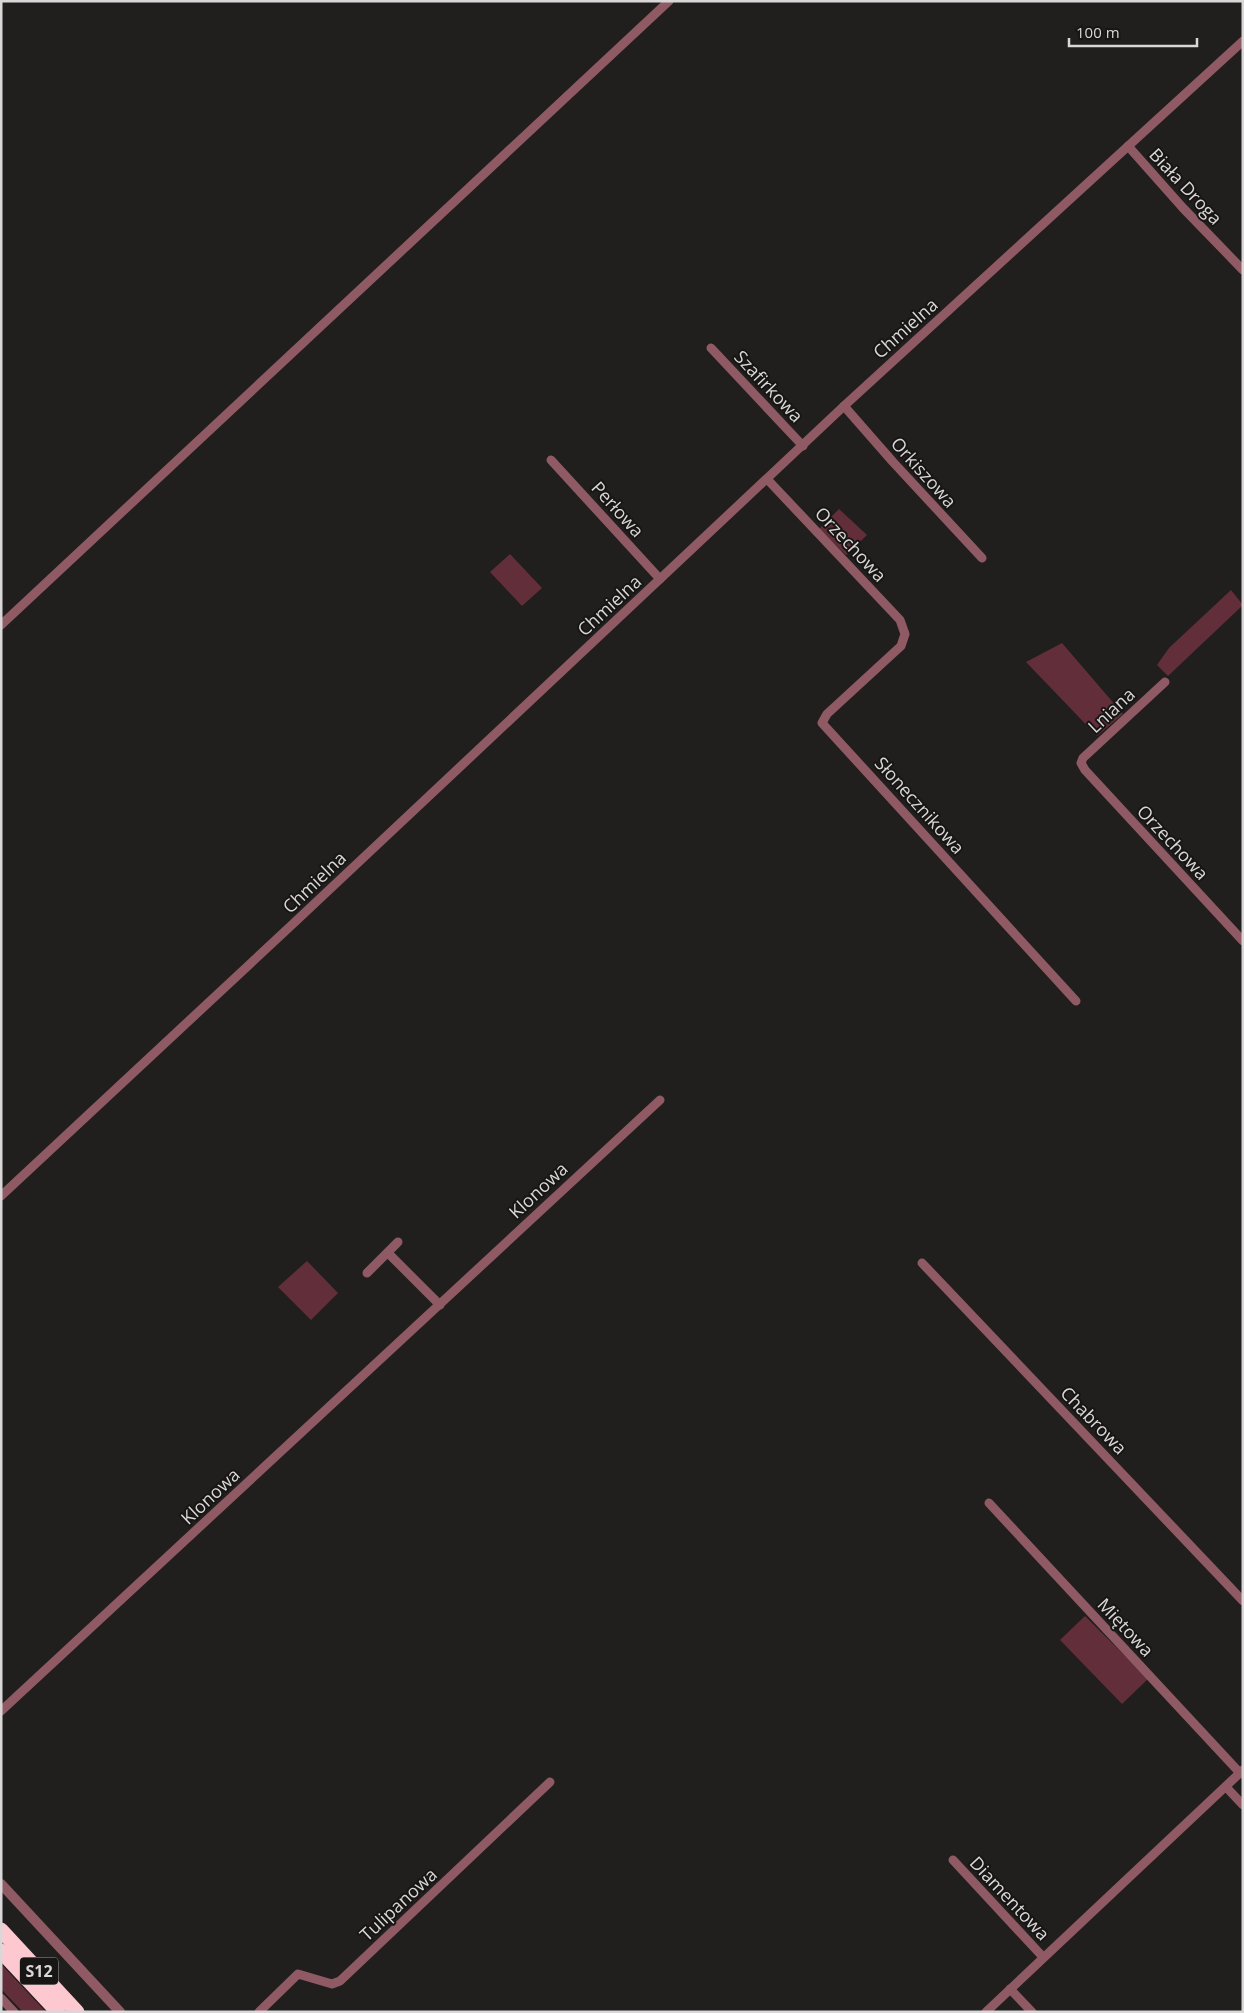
<svg xmlns="http://www.w3.org/2000/svg" width="1244" height="2013" viewBox="0 0 1244 2013" font-family="'Open Sans',sans-serif">
	<style>
		.green { fill: #612e39 }
		.lines { fill: none; stroke-linecap: round; stroke-linejoin: round }
		.minor { stroke: #8f5a64; stroke-width: 9 }
		.tertiary { stroke: #8f5a64; stroke-width: 10 }
		.motorway { stroke: #fec8d1; stroke-width: 15 }
		.labels { text-anchor: middle; dominant-baseline: central; stroke-width: 4; stroke-linejoin: round; paint-order: stroke }
		.shield { fill: #181515; stroke: #9f9d9d; stroke-width: 1 }
		.shield-label { font-size: 16px; font-weight: bold; fill: #d9d7d7 }
		.street-label { font-size: 18px; fill: #d9d7d7; stroke: #181515 }
	</style>
	<rect width="100%" height="100%" fill="#211e1e"/>
	<g class="green">
		<polygon points="839,509 867,535 846,555 819,529"/>
		<polygon points="510,554 542,588 522,606 490,572"/>
		<polygon points="1231,590 1243,605 1168,676 1157,665 1169,648"/>
		<polygon points="1062,643 1123,714 1097,736 1026,662"/>
		<polygon points="307,1261 338,1293 311,1320 278,1287"/>
		<polygon points="1085,1616 1148,1679 1122,1704 1060,1640"/>
		<polygon points="1,1964 46,2012 23,2012 1,1989"/>
	</g>
	<g class="lines">
		<g class="minor">
			<polyline points="1128,146 1183,208 1243,270"/>
			<polyline points="711,348 803,446"/>
			<polyline points="844,406 893,462 982,558"/>
			<polyline points="551,460 660,579"/>
			<polyline points="767,479 900,620 905,634 901,646 827,714 822,723 1076,1001"/>
			<polyline points="1,625 669,1"/>
			<polyline points="1165,682 1083,758 1081,763 1085,770 1243,941"/>
			<polyline points="1,1196 296,921 844,406 1243,41"/>
			<polyline points="388,1253 440,1305"/>
			<polyline points="922,1263 1243,1601"/>
			<polyline points="367,1273 398,1242"/>
			<polyline points="989,1503 1240,1773"/>
			<polyline points="1,1711 660,1100"/>
			<polyline points="1226,1787 1243,1805"/>
			<polyline points="953,1860 1043,1957"/>
			<polyline points="1010,1989 1032,2012"/>
			<polyline points="1,1998 14,2012"/>
			<polyline points="259,2012 298,1974 332,1984 340,1981 550,1782"/>
			<polyline points="986,2012 1243,1770"/>
		</g>
		<polyline class="tertiary" points="1,1884 120,2012"/>
		<g class="motorway">
			<polyline points="1,1930 77,2012"/>
			<polyline points="1,1951 58,2012"/>
		</g>
	</g>
	<g class="labels">
		<rect class="shield" x="20" y="1957.5" width="38" height="27" rx="4"/>
		<g class="shield-label">
			<text x="39" y="1971">S12</text>
		</g>
		<g class="street-label">
			<text transform="translate(1186 186) rotate(47)">Biała Droga</text>
			<text transform="translate(905 328) rotate(-42)">Chmielna</text>
			<text transform="translate(769 386) rotate(47)">Szafirkowa</text>
			<text transform="translate(924 472) rotate(48)">Orkiszowa</text>
			<text transform="translate(618 509) rotate(48)">Perłowa</text>
			<text transform="translate(851 544) rotate(47)">Orzechowa</text>
			<text transform="translate(609 605) rotate(-43)">Chmielna</text>
			<text transform="translate(1111 710) rotate(-43)">Lniana</text>
			<text transform="translate(920 805) rotate(48)">Słonecznikowa</text>
			<text transform="translate(1173 842) rotate(47)">Orzechowa</text>
			<text transform="translate(314 882) rotate(-44)">Chmielna</text>
			<text transform="translate(538 1190) rotate(-43)">Klonowa</text>
			<text transform="translate(1094 1420) rotate(46)">Chabrowa</text>
			<text transform="translate(210 1496) rotate(-43)">Klonowa</text>
			<text transform="translate(1126 1627) rotate(47)">Miętowa</text>
			<text transform="translate(1010 1898) rotate(47)">Diamentowa</text>
			<text transform="translate(398 1904) rotate(-43)">Tulipanowa</text>
		</g>
	</g>
	<rect width="1244" height="2013" fill="none" stroke="#d9d7d7" stroke-width="5"/>
	<path d="M1069 38v8h128v-8" fill="none" stroke="#d9d7d7" stroke-width="2.5"/>
	<text x="1076" y="38" font-size="15" fill="#d9d7d7" stroke="#181515" stroke-width="4" paint-order="stroke">100 m</text>
</svg>
